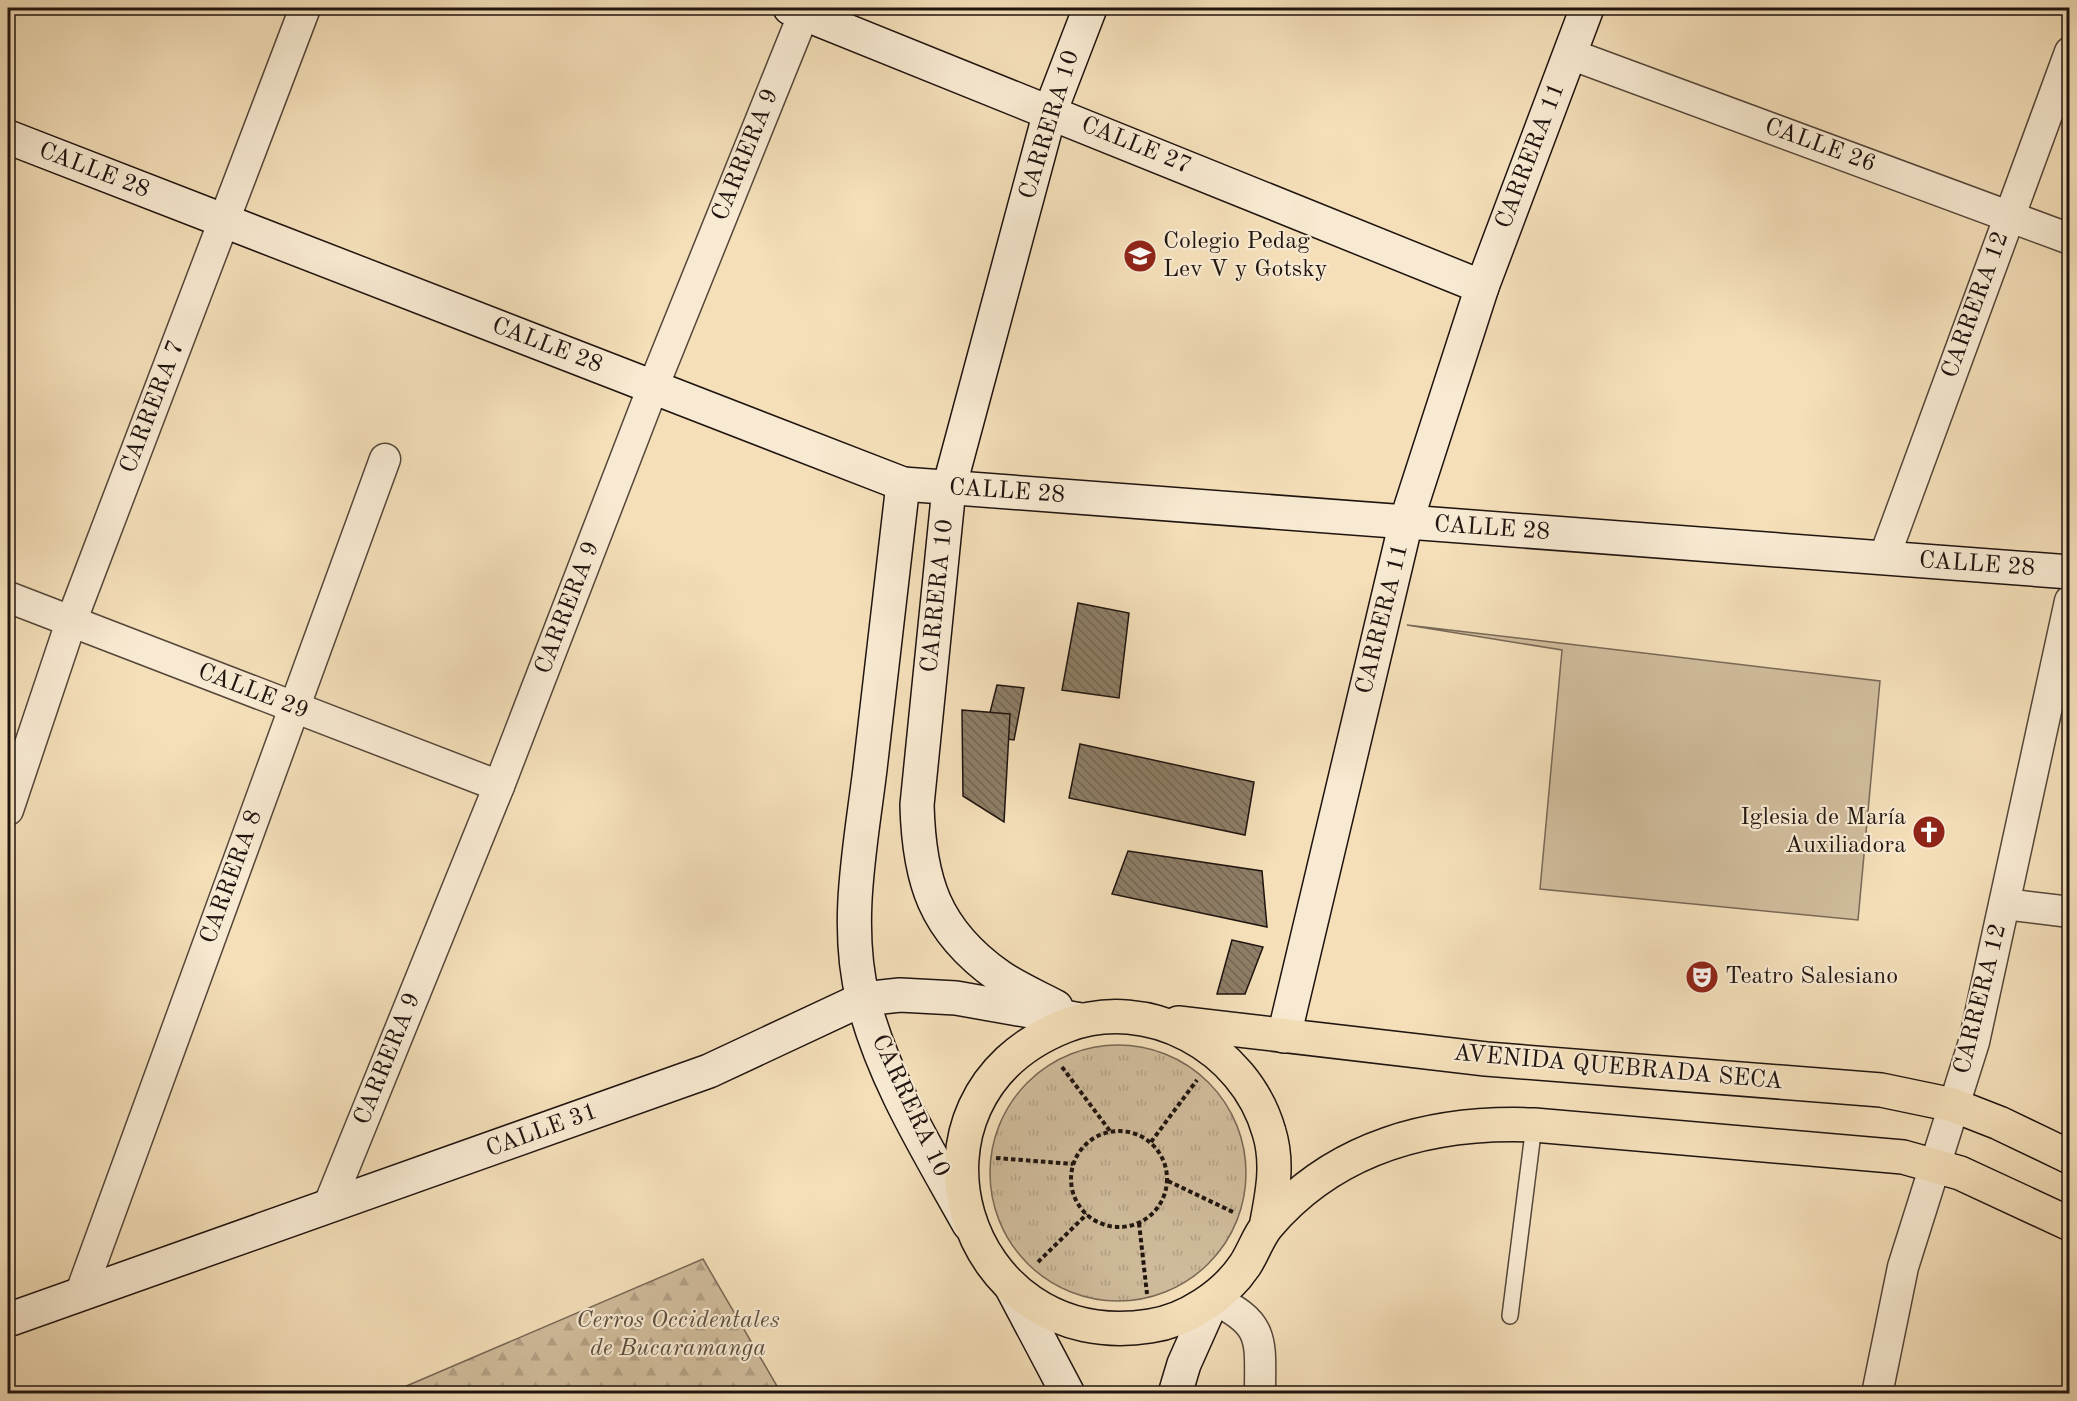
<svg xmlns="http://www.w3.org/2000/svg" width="2077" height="1401" viewBox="0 0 2077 1401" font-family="'Old Standard TT',serif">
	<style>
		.grass { fill: url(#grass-tufts); stroke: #786856; stroke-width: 1.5 }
		.forest { fill: url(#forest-firs); stroke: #786856; stroke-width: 1.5 }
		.park { fill: #d0bc9c; stroke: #786856; stroke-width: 1.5 }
		.building { fill: url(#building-back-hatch); stroke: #1f140f; stroke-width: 1.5 }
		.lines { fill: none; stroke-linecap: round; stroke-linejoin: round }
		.lane-casing { stroke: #54473a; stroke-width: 18 }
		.street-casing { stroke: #54473a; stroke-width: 33 }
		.secondary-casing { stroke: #1f140f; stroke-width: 36 }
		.primary-casing { stroke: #1f140f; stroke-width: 36 }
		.path { stroke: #1f140f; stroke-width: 4; stroke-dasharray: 4.5 3; stroke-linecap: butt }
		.lane { stroke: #f8ead2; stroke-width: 15 }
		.street { stroke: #f8ead2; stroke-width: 30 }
		.secondary { stroke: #f8ead2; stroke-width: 33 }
		.primary { stroke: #f4dfb9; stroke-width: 33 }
		.labels { text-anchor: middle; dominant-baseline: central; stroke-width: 4.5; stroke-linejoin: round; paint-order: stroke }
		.street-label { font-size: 24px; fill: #1f140f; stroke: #f8ead2 }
		.poi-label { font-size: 24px; fill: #1f140f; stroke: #f8ead2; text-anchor: start }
		.park-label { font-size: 24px; font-style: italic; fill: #5d4f40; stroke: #f8ead2 }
	</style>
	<defs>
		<pattern id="grass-tufts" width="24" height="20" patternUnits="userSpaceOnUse" patternTransform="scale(1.5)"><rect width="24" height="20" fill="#d0bc9c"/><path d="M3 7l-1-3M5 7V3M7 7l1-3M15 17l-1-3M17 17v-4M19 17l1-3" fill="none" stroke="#b2a185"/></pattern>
		<pattern id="forest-firs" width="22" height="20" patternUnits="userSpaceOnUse" patternTransform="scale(1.5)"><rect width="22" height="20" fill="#d0bc9c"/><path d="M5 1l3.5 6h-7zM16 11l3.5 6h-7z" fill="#b2a185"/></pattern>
		<pattern id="building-back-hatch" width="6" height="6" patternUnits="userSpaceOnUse" patternTransform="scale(1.5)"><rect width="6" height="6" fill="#8e7e67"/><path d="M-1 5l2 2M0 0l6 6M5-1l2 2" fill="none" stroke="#736653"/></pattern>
	</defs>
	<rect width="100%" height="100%" fill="#f4dfb9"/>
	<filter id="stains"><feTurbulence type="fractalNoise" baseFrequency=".00333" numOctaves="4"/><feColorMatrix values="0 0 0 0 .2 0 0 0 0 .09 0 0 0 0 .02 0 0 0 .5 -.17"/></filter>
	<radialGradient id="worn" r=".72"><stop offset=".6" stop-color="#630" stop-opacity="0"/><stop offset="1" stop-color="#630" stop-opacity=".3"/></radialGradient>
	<circle class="grass" cx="1118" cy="1173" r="128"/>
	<polygon class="forest" points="703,1259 781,1393 390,1393"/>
	<polygon class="park" points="1407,625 1880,681 1858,920 1540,889 1562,650"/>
	<g class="building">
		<polygon points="1078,603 1129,613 1119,698 1062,690"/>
		<polygon points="997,685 1024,688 1014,740 984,736"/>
		<polygon points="962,710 1010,714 1004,822 963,796"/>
		<polygon points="1080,744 1254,782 1245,835 1069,798"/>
		<polygon points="1128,851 1262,871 1267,927 1112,894"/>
		<polygon points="1232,940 1263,947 1245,994 1217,994"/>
	</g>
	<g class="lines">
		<defs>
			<polyline id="lane" points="1510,1316 1534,1125"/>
			<g id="street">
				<polyline points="1570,54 2070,239"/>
				<polyline points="1884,558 2070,52"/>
				<polyline points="8,597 499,786"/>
				<polyline points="8,810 71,622 305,8"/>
				<polyline points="2005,904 2070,912"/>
				<polyline points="328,1207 499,786 653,387 806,8"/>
				<polyline points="80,1295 385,459"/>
				<path d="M1213,1299C1266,1324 1260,1340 1260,1394"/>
				<polyline points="1877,1394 1903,1267 1974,1042 2070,601"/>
			</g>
			<g id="secondary">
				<polyline points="790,8 1482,287"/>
				<polyline points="8,137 903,484 2070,572"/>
				<path d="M903,484C892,579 881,674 870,769C861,844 844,924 863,999C883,1079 929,1152 969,1224"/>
				<path d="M1056,1007C1037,997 1016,988 999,976C934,930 919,880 917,805L949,488L1050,112L1090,8"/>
				<polyline points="1284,1036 1406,522 1482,287 1587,8"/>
				<polyline points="1012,1288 1068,1394"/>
				<polyline points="8,1320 709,1071 863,999 900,995 956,998 1081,1020"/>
				<polyline points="1175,1394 1184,1364 1213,1299"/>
			</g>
			<g id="primary">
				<polyline points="1178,1023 1486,1059 1881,1090 1953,1105 1999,1123 2070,1157"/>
				<path d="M1266,1227C1272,1196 1279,1164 1269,1132C1245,1047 1148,994 1065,1026C883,1098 960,1356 1150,1326C1186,1321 1225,1295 1245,1265C1253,1253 1258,1237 1267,1226C1335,1146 1433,1121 1534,1125L1903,1157L1960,1173L2070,1224"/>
			</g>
		</defs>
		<use href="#lane" class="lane-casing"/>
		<use href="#street" class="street-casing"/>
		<use href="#secondary" class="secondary-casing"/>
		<use href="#primary" class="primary-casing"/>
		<g class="path">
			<polyline points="1062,1067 1110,1131"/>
			<circle cx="1119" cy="1179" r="48"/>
			<polyline points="1151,1142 1197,1080"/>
			<polyline points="996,1158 1073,1164"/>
			<polyline points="1168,1181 1235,1213"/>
			<polyline points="1139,1223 1147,1294"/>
			<polyline points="1038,1262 1087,1214"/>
		</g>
		<use href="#lane" class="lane"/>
		<use href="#street" class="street"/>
		<use href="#secondary" class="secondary"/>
		<use href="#primary" class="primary"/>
	</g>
	<defs>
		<symbol id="school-disc" viewBox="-11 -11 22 22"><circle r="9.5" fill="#8f2418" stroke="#f8ead2"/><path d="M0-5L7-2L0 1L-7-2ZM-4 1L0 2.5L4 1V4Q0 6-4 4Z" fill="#fff"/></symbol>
		<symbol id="church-disc" viewBox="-11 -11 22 22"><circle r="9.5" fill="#8f2418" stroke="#f8ead2"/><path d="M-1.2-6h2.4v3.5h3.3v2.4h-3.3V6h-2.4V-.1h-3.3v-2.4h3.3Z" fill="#fff"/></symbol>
		<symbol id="theatre-disc" viewBox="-11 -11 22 22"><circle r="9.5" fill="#8f2418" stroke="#f8ead2"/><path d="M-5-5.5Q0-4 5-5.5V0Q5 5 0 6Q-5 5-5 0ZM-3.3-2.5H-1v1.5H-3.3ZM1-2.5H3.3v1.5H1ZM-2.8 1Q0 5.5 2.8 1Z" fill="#fff"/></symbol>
	</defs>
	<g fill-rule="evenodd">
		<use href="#school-disc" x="1121" y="237" width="38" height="38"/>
		<use href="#church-disc" x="1910" y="813" width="38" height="38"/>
		<use href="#theatre-disc" x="1683" y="958" width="38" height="38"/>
	</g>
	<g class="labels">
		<g class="street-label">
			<text transform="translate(1050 125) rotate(-73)">CARRERA 10</text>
			<text transform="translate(1136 146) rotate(22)">CALLE 27</text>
			<text transform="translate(1820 146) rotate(20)">CALLE 26</text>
			<text transform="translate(746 155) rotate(-68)">CARRERA 9</text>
			<text transform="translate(1531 156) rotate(-69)">CARRERA 11</text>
			<text transform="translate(94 171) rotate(21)">CALLE 28</text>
			<text transform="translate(1976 305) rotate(-70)">CARRERA 12</text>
			<text transform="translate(547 346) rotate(21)">CALLE 28</text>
			<text transform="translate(153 407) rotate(-69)">CARRERA 7</text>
			<text transform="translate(1007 492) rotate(4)">CALLE 28</text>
			<text transform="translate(1492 529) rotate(4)">CALLE 28</text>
			<text transform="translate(1977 565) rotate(4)">CALLE 28</text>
			<text transform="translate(938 596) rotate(-84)">CARRERA 10</text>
			<text transform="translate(568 608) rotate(-69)">CARRERA 9</text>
			<text transform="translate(1383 619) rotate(-76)">CARRERA 11</text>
			<text transform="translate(253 692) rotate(21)">CALLE 29</text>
			<text transform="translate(232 877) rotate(-70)">CARRERA 8</text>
			<text transform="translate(1981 999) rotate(-76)">CARRERA 12</text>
			<text transform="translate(388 1059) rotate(-68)">CARRERA 9</text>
			<text transform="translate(1618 1068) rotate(5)">AVENIDA QUEBRADA SECA</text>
			<text transform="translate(910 1106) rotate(65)">CARRERA 10</text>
			<text transform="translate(542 1131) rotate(-20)">CALLE 31</text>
		</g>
		<g class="poi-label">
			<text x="1163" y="242">Colegio Pedag<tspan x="1163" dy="28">Lev V y Gotsky</tspan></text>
			<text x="1906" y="818" text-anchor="end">Iglesia de María<tspan x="1906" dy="28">Auxiliadora</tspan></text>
			<text x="1725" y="977">Teatro Salesiano</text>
		</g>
		<g class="park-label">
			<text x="678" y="1321">Cerros Occidentales<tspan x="678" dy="28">de Bucaramanga</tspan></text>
		</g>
	</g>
	<rect width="2077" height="1401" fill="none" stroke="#f4dfb9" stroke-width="30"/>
	<rect x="9" y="9" width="2059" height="1383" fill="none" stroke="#1f140f" stroke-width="3"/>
	<rect x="15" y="15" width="2047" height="1371" fill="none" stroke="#1f140f" stroke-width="1.5"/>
	<rect width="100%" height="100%" filter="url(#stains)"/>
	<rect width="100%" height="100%" fill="url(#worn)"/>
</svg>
